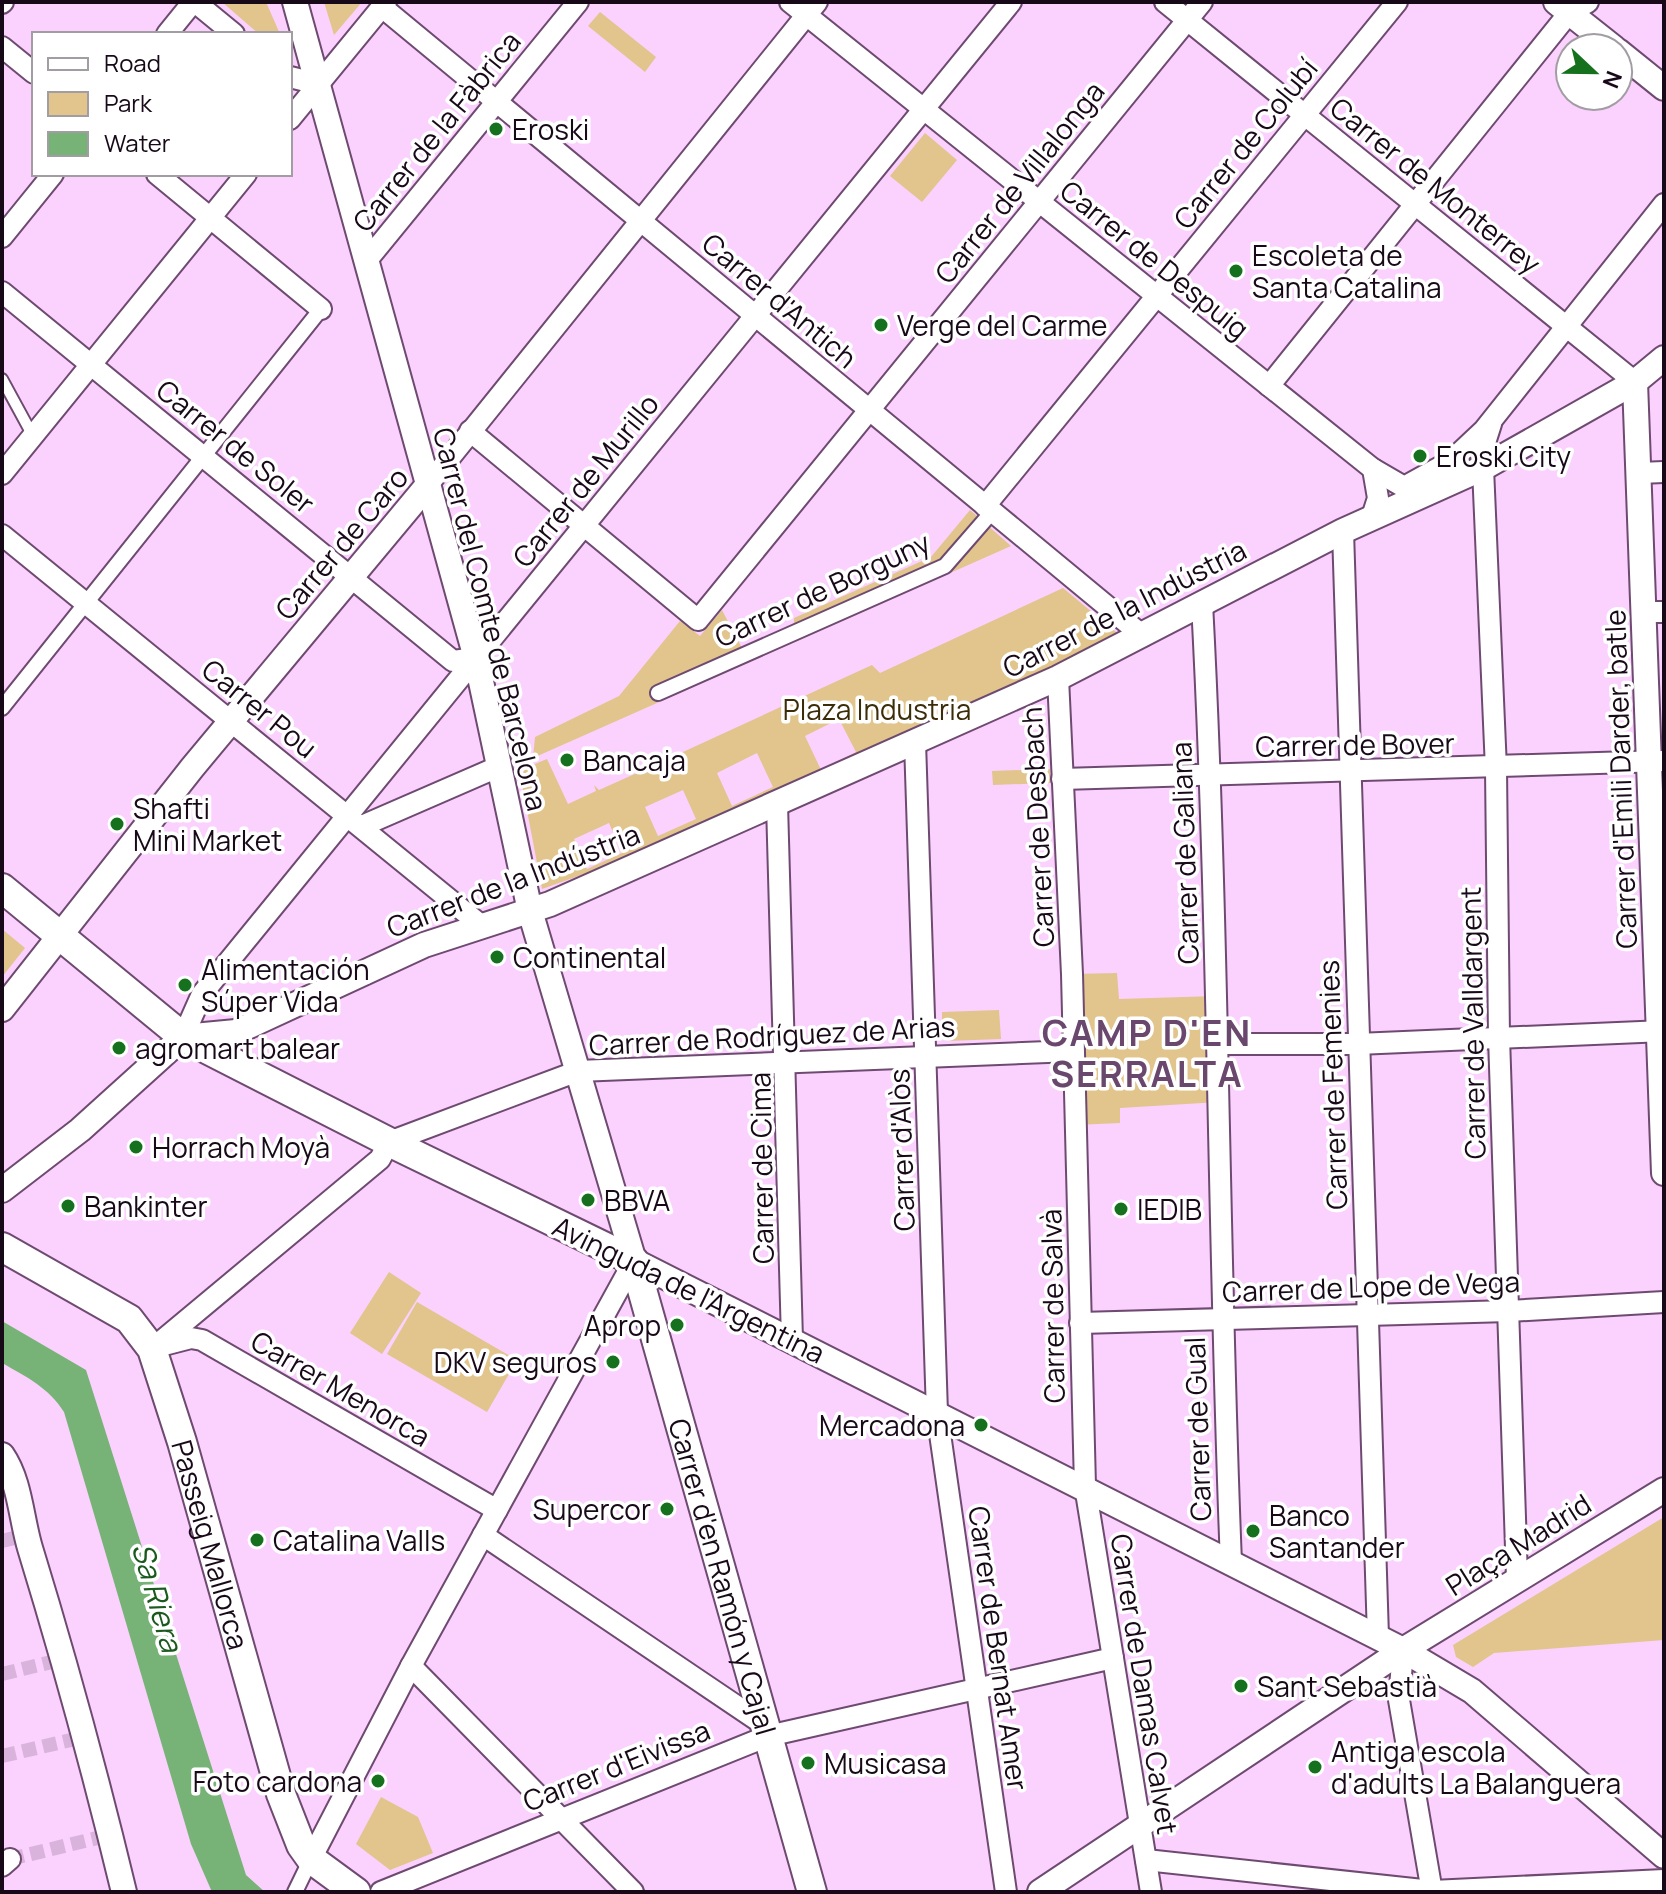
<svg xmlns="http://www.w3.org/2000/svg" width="1666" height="1894" viewBox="0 0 1666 1894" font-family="Manrope,sans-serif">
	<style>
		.green { fill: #e1c58c; fill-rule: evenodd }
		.water { fill: #77b377 }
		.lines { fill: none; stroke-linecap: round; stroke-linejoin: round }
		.pedestrian-tunnel { stroke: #d9b3dc; stroke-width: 14; stroke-dasharray: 14 7; stroke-linecap: butt }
		.service-casing { stroke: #6e4a71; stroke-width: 14 }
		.pedestrian-casing { stroke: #6e4a71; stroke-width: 18 }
		.minor-casing { stroke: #6e4a71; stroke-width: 24 }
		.tertiary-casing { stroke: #6e4a71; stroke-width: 28 }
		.secondary-casing { stroke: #6e4a71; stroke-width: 32 }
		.service { stroke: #fff; stroke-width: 10 }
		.pedestrian { stroke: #fff; stroke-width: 14 }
		.minor { stroke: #fff; stroke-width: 20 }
		.tertiary { stroke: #fff; stroke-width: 24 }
		.secondary { stroke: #fff; stroke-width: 28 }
		.poi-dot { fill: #15711e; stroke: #fff; stroke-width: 3 }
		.labels { text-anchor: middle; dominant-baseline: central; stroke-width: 7; stroke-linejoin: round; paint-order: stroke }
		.poi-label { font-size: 28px; fill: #170918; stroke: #fff; text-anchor: start }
		.street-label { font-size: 28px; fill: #170918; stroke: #fff }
		.park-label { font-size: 28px; fill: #3c2d09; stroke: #fff }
		.water-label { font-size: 30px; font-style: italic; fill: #1b591f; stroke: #fff }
		.district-label { font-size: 36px; font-weight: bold; letter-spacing: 2px; fill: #6a476d; stroke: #fff }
	</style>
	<rect width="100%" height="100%" fill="#fbd1fe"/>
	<g class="green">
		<polygon points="222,2 266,2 280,34 259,34"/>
		<polygon points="324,2 362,2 334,35"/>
		<polygon points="600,12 656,57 645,72 588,26"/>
		<polygon points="925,133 957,160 922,202 890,176"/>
		<polygon points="970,510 1011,546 533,758 535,737 619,696 680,621 700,636 722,610 744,652 794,623 794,618 931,557"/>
		<path d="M1063,588L1122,637L623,860L542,889L521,779L525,768L547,759L568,804L596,791L594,785L599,790L657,764L654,758L659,763L872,665L880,673ZM839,719L856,752L821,770L805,736ZM757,753L773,787L732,806L717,773ZM683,790L696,819L658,836L645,807ZM609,823L622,853L587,869L574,839Z"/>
		<polygon points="1050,769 1050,783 993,785 992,771"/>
		<polygon points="2,929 25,948 2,977"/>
		<polygon points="1117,973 1119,999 1216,996 1219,1102 1120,1108 1120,1123 1075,1125 1072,974"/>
		<polygon points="999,1010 1001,1039 947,1041 942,1036 942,1012"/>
		<polygon points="389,1272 421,1293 382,1354 350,1333"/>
		<polygon points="417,1302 517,1360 487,1412 387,1354"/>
		<polygon points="1664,1517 1664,1640 1494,1653 1473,1667 1456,1657 1453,1645"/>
		<polygon points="381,1797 418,1817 433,1853 390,1870 356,1844"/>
	</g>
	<path class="water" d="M2,1321L86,1370L246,1875L265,1892H212L191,1844L64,1412C49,1388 27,1377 2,1363Z"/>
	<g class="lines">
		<g class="pedestrian-tunnel">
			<polyline points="2,1541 26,1535"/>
			<polyline points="2,1674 64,1659"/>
			<polyline points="2,1756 84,1737"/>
			<polyline points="10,1859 110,1835"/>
		</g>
		<defs>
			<polyline id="service" points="2,379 33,436"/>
			<g id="pedestrian">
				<polyline points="658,693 945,566 992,512"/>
				<polyline points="2,708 321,309"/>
				<polyline points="295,1892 311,1859"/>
			</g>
			<g id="minor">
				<polyline points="195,2 234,34"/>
				<polyline points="790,2 1373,469 1404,487 1451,461 1484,430 1664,204"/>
				<polyline points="1165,2 1635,382"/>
				<polyline points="2,3 3,2"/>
				<polyline points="382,7 1143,636"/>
				<polyline points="167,34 193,2"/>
				<polyline points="2,47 34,73"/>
				<polyline points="290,77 318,84"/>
				<polyline points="290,119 386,2"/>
				<polyline points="157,174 321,309"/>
				<polyline points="2,237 53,174"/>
				<polyline points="368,259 578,2"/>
				<polyline points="2,292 453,661 476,658"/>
				<polyline points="1269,386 1569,13 1588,2"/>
				<polyline points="1491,424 1483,449 1483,468 1496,769 1499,1037 1517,1578"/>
				<polyline points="470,431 698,620 1202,2"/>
				<polyline points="1639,473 1664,472"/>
				<polyline points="2,474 246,174"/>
				<polyline points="427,486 817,2"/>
				<polyline points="985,506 1397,2"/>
				<polyline points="1372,517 1378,498 1373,469"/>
				<polyline points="1343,531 1378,1637"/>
				<polyline points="2,535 482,926"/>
				<path d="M1202,603C1219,923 1218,1243 1231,1563"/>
				<polyline points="1644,612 1664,612"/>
				<polyline points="1058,678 1072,974 1085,1486 1151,1892"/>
				<polyline points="915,742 937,1413 1006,1892"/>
				<polyline points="1062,779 1664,761"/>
				<polyline points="777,804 792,1340"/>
				<polyline points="362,826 500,766"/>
				<polyline points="183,1037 202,994 1011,2"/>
				<polyline points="1218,1044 1357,1044 1664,1031"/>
				<polyline points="1080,1323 1509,1311 1664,1302"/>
				<polyline points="160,1346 191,1338 202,1340 497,1510"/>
				<polyline points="152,1349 380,1159 389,1142 578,1071 1073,1051"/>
				<polyline points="483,1535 763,1724"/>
				<polyline points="1403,1650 1399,1700 1432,1892"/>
				<polyline points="411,1666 633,1892"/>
				<polyline points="311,1859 411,1666 634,1261"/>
				<polyline points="1146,1860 1432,1891 1664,1880"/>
				<polyline points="2,1866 10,1859"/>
				<polyline points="381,1892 768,1736 1113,1658"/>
			</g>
			<g id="tertiary">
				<polyline points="295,2 476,658 530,911 634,1261 1403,1650 1472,1691 1664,1856"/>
				<polyline points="1556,2 1614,48"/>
				<polyline points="1618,51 1664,88"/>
				<polyline points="1635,382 1664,1173"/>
				<polyline points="2,1009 192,768 427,486"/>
				<polyline points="2,1190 80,1130 183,1037 236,1032 424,945 550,904 1058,678 1343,531 1483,468 1635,382 1664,358"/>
				<path d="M2,1455C20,1481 21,1518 30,1548C65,1662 96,1776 124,1892"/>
				<polyline points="1040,1892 1403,1650 1664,1490"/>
			</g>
			<g id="secondary">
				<path id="s1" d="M2,888L183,1037L389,1142L634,1261L812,1892"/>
				<path id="s2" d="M2,1247L129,1319L152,1349L182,1442L281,1794L301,1845L311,1859L356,1892"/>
			</g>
		</defs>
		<use href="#service" class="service-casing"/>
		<use href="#pedestrian" class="pedestrian-casing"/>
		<use href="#minor" class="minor-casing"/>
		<use href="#tertiary" class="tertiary-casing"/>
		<use href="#secondary" class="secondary-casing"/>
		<use href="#service" class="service"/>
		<use href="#pedestrian" class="pedestrian"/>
		<use href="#minor" class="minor"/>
		<use href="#tertiary" class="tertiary"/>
		<use href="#secondary" class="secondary"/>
	</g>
	<g class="poi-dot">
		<circle cx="496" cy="129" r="8"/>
		<circle cx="1236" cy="271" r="8"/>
		<circle cx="881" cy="325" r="8"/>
		<circle cx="1420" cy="456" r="8"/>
		<circle cx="567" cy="760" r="8"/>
		<circle cx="117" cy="824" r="8"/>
		<circle cx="497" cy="957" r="8"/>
		<circle cx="185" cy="985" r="8"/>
		<circle cx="119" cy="1048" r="8"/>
		<circle cx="136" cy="1147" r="8"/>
		<circle cx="588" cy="1200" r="8"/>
		<circle cx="68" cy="1206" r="8"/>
		<circle cx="1121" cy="1209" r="8"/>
		<circle cx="677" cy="1325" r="8"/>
		<circle cx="613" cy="1362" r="8"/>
		<circle cx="981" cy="1425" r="8"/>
		<circle cx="667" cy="1509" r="8"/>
		<circle cx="1253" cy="1531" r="8"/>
		<circle cx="257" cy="1540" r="8"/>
		<circle cx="1241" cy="1686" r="8"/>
		<circle cx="808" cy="1763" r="8"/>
		<circle cx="1315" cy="1767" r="8"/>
		<circle cx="378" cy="1781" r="8"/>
	</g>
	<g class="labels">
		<g class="poi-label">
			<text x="512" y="129">Eroski</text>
			<text x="1252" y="255">Escoleta de<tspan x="1252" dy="32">Santa Catalina</tspan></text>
			<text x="897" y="325">Verge del Carme</text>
			<text x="1436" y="456">Eroski City</text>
			<text x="583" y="760">Bancaja</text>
			<text x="133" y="808">Shafti<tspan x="133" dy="32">Mini Market</tspan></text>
			<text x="513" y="957">Continental</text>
			<text x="201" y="969">Alimentación<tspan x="201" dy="32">Súper Vida</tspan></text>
			<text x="135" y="1048">agromart balear</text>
			<text x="152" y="1147">Horrach Moyà</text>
			<text x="604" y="1200">BBVA</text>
			<text x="84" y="1206">Bankinter</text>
			<text x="1137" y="1209">IEDIB</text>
			<text x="661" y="1325" text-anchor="end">Aprop</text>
			<text x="597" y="1362" text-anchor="end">DKV seguros</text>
			<text x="965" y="1425" text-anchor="end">Mercadona</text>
			<text x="651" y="1509" text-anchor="end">Supercor</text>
			<text x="1269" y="1515">Banco<tspan x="1269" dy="32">Santander</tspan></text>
			<text x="273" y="1540">Catalina Valls</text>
			<text x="1257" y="1686">Sant Sebastià</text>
			<text x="1331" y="1751">Antiga escola<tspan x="1331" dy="32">d'adults La Balanguera</tspan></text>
			<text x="824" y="1763">Musicasa</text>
			<text x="362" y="1781" text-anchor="end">Foto cardona</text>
		</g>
		<g class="street-label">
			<text transform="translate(436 131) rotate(-51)">Carrer de la Fàbrica</text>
			<text transform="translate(1245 143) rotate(-51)">Carrer de Colubí</text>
			<text transform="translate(1019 182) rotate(-51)">Carrer de Villalonga</text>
			<text transform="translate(1436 185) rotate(39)">Carrer de Monterrey</text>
			<text transform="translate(1155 259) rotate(39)">Carrer de Despuig</text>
			<text transform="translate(780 300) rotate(40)">Carrer d'Antich</text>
			<text transform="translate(236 446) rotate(39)">Carrer de Soler</text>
			<text transform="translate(585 480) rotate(-51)">Carrer de Murillo</text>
			<text transform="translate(341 543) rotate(-50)">Carrer de Caro</text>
			<text transform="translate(822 589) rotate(-25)">Carrer de Borguny</text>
			<text transform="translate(1124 608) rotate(-27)">Carrer de la Indústria</text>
			<text transform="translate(491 619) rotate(76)">Carrer del Comte de Barcelona</text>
			<text transform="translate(260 708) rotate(39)">Carrer Pou</text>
			<text transform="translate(1355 744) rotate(-1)">Carrer de Bover</text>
			<text transform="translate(1620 779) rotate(-92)">Carrer d'Emili Darder, batle</text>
			<text transform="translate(1037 827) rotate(-93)">Carrer de Desbach</text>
			<text transform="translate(1184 853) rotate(-92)">Carrer de Galiana</text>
			<text transform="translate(513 880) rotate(-21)">Carrer de la Indústria</text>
			<text transform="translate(1472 1023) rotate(-91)">Carrer de Valldargent</text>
			<text transform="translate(772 1035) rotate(-3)">Carrer de Rodríguez de Arias</text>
			<text transform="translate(1332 1085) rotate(-92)">Carrer de Femenies</text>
			<text transform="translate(901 1150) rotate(-92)">Carrer d'Alòs</text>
			<text transform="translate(761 1168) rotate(-91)">Carrer de Cima</text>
			<text transform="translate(1371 1286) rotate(-2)">Carrer de Lope de Vega</text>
			<text transform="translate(689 1289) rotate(26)">Avinguda de l'Argentina</text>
			<text transform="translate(1052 1306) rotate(-91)">Carrer de Salvà</text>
			<text transform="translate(341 1388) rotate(30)">Carrer Menorca</text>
			<text transform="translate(1197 1429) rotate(-92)">Carrer de Gual</text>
			<text stroke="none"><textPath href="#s2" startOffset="388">Passeig Mallorca</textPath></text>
			<text transform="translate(1518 1544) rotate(-32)">Plaça Madrid</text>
			<text stroke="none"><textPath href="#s1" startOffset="1066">Carrer d'en Ramón y Cajal</textPath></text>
			<text transform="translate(999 1648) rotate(82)">Carrer de Bernat Amer</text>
			<text transform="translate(1145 1684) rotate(81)">Carrer de Damas Calvet</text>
			<text transform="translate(616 1765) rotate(-22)">Carrer d'Eivissa</text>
		</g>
		<g class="park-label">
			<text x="877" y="709">Plaza Industria</text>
		</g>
		<g class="water-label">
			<text transform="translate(158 1597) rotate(74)">Sa Riera</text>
		</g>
		<g class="district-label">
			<text x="1147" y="1032">CAMP D'EN<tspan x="1147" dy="41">SERRALTA</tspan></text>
		</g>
	</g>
	<rect width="1666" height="1894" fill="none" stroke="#170918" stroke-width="8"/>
	<rect x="32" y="32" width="260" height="144" fill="#ffffff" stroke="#a29da3" stroke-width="2"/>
	<rect x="48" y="58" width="40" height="12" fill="#ffffff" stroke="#a29da3" stroke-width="2"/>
	<text x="104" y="72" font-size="24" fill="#170918">Road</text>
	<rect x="48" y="92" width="40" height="24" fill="#e1c58c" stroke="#a29da3" stroke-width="2"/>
	<text x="104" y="112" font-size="24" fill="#170918">Park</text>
	<rect x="48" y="132" width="40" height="24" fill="#77b377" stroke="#a29da3" stroke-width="2"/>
	<text x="104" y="152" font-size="24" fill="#170918">Water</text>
	<g transform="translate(1594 72) rotate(112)"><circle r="38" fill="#ffffff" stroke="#a29da3" stroke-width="2"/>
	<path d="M0-6L14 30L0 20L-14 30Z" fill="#15711e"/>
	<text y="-12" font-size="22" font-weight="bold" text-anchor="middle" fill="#170918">N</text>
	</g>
</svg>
